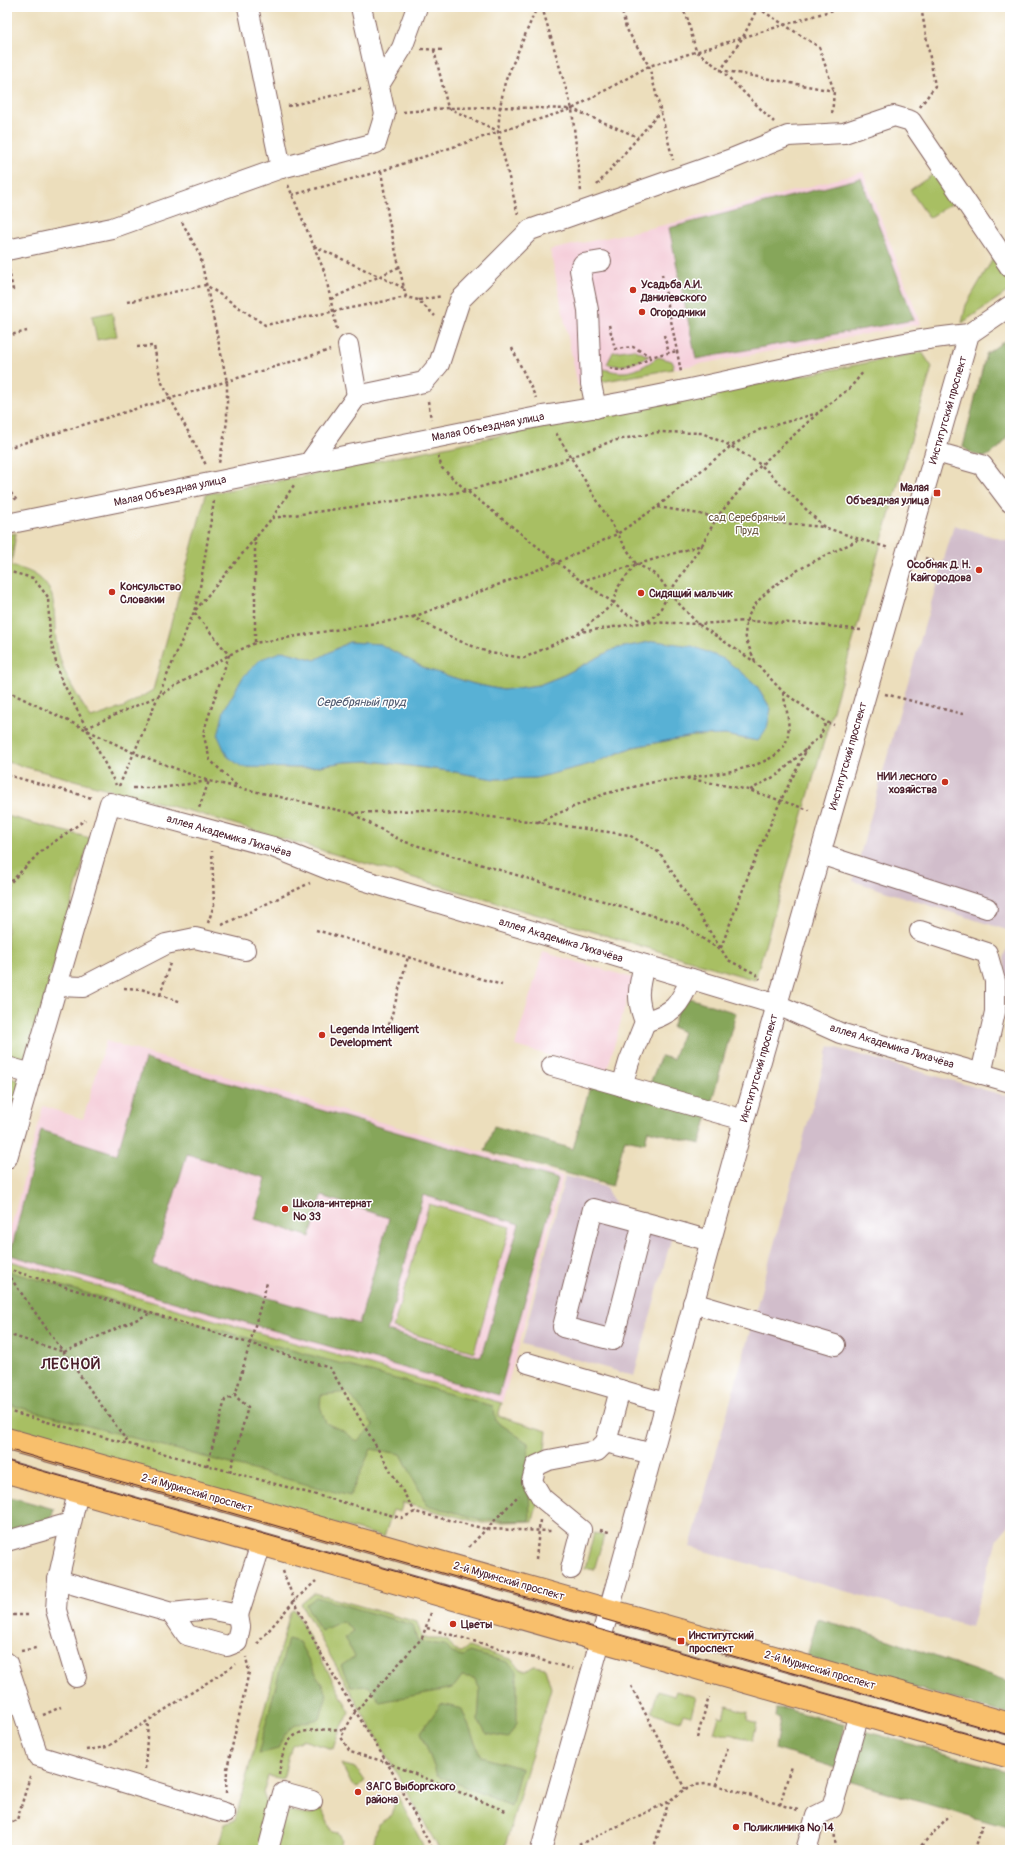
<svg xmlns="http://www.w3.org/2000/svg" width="1017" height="1857" viewBox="0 0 1017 1857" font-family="Pangolin,sans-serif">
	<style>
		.built { fill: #f5cfda }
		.industrial { fill: #d1bdcb }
		.green { fill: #a8bf64; stroke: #796f48; fill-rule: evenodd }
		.forest { fill: #86a65a; stroke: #686242; fill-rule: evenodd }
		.water { fill: #58b1d5; stroke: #516880 }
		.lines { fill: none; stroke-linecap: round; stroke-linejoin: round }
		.minor-casing { stroke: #83625e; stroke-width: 22 }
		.major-casing { stroke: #83625e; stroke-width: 24 }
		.path { stroke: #83625e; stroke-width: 2.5; stroke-dasharray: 3 3; stroke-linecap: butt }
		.minor { stroke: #fff; stroke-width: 20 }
		.major { stroke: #f8bf6c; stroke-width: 22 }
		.tram { stroke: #4a1f2b; stroke-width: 1 }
		.poi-dot { fill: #c8321e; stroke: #fff; stroke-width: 1.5 }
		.labels { text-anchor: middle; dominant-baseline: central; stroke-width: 3; stroke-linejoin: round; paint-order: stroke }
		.poi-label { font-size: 11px; font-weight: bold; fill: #4a1f2b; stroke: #fff; text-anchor: start }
		.street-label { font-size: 11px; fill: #4a1f2b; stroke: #fff }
		.park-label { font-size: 11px; fill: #6b573f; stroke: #fff }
		.water-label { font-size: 12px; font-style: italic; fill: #50596f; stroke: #fff }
		.district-label { font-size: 15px; font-weight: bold; letter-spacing: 1px; fill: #4a1f2b; stroke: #fff }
	</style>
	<rect width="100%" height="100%" fill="#fff"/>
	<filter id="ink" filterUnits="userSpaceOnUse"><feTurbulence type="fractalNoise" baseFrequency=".025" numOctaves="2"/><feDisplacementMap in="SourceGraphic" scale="8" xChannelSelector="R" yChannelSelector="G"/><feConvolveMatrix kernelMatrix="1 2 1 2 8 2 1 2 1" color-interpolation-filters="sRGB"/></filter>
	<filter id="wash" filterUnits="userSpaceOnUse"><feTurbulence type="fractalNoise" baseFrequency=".012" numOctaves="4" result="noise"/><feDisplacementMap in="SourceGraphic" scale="16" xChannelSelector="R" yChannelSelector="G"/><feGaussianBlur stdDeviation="0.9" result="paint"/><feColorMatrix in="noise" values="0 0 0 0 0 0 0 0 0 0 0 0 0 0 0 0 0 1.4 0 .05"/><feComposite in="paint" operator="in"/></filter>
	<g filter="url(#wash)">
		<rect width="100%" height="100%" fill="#ecdebc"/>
		<g class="built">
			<polygon points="863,172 921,324 578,386 550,250 678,222"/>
			<polygon points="543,952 633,978 607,1071 515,1046"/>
			<polygon points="106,1041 563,1176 520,1342 502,1403 7,1260 7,1242 43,1106 83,1119"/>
		</g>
		<g class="industrial">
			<polygon points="954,525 1010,542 1010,931 853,881 903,699"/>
			<polygon points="1010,939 1010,991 1008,990 1004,959"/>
			<polygon points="829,1046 1010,1097 1010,1524 997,1539 971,1627 690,1547"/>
			<polygon points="565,1176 605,1187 618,1209 675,1225 634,1376 522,1344"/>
		</g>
		<g class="green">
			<polygon points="938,171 958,199 929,218 910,190"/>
			<polygon points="995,255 1010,277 1010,290 962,323 966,305"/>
			<polygon points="112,312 117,336 97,340 92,316"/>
			<path d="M633,349L649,356C634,364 623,368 607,364L613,352Z"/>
			<path d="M922,352L932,367L755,980L197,813L7,762V535L16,533L11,566C27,570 39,573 49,589C56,599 54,627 56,640C60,670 76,694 91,718L124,707L153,690L206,494L300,477L551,425ZM655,641L745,675L757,686L771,709L758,741L725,735L693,736L633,747L594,763L536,778L494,779L449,771L372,761L345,762L306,768L242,767L227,756L283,651L315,660L349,642L380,644L426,669L474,684L503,690L539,685L564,675L614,649Z"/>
			<path d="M658,357L672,361L674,365L673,369L600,382L601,369C607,369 613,372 620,372C635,373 646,365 658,357Z"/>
			<polygon points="7,816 90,838 25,1066 7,1061"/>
			<polygon points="7,1077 21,1081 7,1131"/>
			<polygon points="429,1204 510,1227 474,1352 393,1328"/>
			<polygon points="7,1260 502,1403 498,1416 547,1431 541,1488 533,1521 482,1523 403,1503 400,1512 393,1510 384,1537 7,1432"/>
			<polygon points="594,1533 604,1536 594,1570 585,1568"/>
			<polygon points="314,1593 417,1622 422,1638 438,1638 448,1641 454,1650 461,1652 468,1647 511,1659 520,1669 526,1671 534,1666 545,1668 551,1688 504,1850 438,1850 438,1847 301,1604"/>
			<polygon points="294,1609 350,1712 338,1734 333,1749 302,1740 292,1745 283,1779 268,1776 263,1793 271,1814 261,1850 217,1850 225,1824 235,1820 290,1612"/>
			<polygon points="658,1691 674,1696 676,1691 696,1697 691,1716 683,1714 680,1721 651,1712"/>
			<polygon points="727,1706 748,1712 747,1720 757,1723 753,1740 729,1734 728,1736 714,1732 719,1716 724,1717"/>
			<polygon points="341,1764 356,1768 365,1781 358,1787 352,1785"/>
			<polygon points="397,1795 423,1845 422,1850 372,1850 378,1824 391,1816"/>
			<polygon points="321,1807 332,1832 339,1833 342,1840 339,1850 273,1850 285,1814 291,1811 311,1815"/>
		</g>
		<g class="forest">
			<polygon points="861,178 914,320 696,359 669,228"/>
			<path d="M1010,337V427C1006,444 999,449 985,457L973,454L963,447L986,354Z"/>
			<polygon points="686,997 736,1013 700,1144 648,1130 645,1143 625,1139 612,1186 485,1151 494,1126 573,1149 594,1071 649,1086 661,1056 673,1059 683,1032 672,1027 678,1011"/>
			<path d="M145,1059L558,1179L499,1395L10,1255L41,1130L117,1154ZM187,1154L266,1178L255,1219L310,1237L322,1196L389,1218L359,1324L153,1265ZM423,1195L519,1224L481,1357L387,1331Z"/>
			<path d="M7,1271L493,1406L496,1421L528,1443L530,1521L483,1520L427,1505L401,1454L371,1449L350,1496L7,1404ZM348,1392L374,1426L357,1441L343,1431L326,1423L320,1406L321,1395Z"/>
			<polygon points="7,1496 54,1509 51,1519 7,1533"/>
			<polygon points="316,1597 413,1625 417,1640 426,1643 445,1645 452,1653 463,1656 469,1652 508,1662 517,1671 517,1723 508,1738 487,1734 478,1721 480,1689 474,1678 462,1676 453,1688 380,1702 369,1686 351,1687 341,1666 355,1656 344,1638 354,1631 342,1621 321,1631 306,1605"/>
			<polygon points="817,1619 872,1634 1010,1683 1010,1715 807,1657"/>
			<path d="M288,1639L299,1642L327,1694L320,1719C296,1724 287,1724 278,1749L258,1754Z"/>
			<polygon points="441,1704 462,1709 481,1757 521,1768 511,1806 437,1775 421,1732"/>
			<polygon points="776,1708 787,1709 845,1725 836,1768 775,1749 780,1718 775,1717"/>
			<polygon points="865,1731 1010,1772 1010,1828 848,1781 860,1739"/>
		</g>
		<polygon class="water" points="655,641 692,646 724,659 745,675 757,686 771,709 767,728 758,741 725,735 693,736 633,747 594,763 536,778 494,779 449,771 372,761 345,762 306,768 242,767 227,756 218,736 224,710 243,677 261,659 283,651 315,660 349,642 380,644 426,669 474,684 503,690 539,685 564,675 614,649"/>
	</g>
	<g filter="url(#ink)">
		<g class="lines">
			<defs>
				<g id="minor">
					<polyline points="379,85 402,48 417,7"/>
					<polyline points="281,168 376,143 385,114 361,7"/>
					<polyline points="7,250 112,228 281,168 248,7"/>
					<polyline points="348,345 357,396"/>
					<polyline points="596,408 591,384 588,310 580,270 583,264 601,261"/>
					<polyline points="936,452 982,465 1010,502"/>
					<polyline points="309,463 357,396 424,382 439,364 460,300 530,230 729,160 788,136 844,133 894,116 911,121 1010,267"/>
					<path d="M7,524L543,416C629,403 714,384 799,365C856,353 912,339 969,334"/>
					<polyline points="820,854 987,908"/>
					<polyline points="920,931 987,953 995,981 995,1012 981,1074"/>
					<polyline points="57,986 83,987 166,944 195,938 245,950"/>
					<path d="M645,1022C676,1011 677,1008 691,979"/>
					<polyline points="552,1066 744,1120"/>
					<polyline points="7,1067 32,1074"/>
					<path d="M622,1086L629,1062L645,1022C636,998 638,989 644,965"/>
					<polyline points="7,1158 110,803 273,847 333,871 778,1005 840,1033 1010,1082"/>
					<path d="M643,1222L613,1340L563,1327L593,1209C632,1219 672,1230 710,1241"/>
					<polyline points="693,1303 835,1345"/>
					<polyline points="528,1363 665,1403"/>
					<polyline points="606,1442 620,1390"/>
					<polyline points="78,1492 58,1580 172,1613 209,1609 238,1615 261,1544"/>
					<polyline points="7,1541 70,1523"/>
					<polyline points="571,1569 581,1530 542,1498 532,1481 536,1466 549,1460 597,1451 606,1442 652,1454"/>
					<polyline points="58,1580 56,1610 76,1677"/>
					<polyline points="172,1613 187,1635 227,1646 237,1642 240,1627 238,1615"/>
					<polyline points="7,1663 38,1756 225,1813"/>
					<polyline points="268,1850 283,1793 312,1801"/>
					<polyline points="541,1850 618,1578 744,1120 969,334 1010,306"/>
					<polyline points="806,1850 816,1816 832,1808 859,1714"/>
				</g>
				<g id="major">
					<polyline points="7,1439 1010,1724"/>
					<polyline points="7,1472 1010,1757"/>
				</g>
			</defs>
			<use href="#minor" class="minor-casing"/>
			<use href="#major" class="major-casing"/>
			<g class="path">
				<polyline points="542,7 572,109 581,192"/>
				<polyline points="621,7 626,28 649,66 673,160"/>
				<polyline points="681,7 687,17 696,51 721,70 774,122"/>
				<polyline points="758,7 743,37 721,70 834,91"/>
				<polyline points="758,8 819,47 834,91 832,116"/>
				<polyline points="421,49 445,50"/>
				<polyline points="434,50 448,108 498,131"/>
				<polyline points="288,106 361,89"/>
				<polyline points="920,107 935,86 921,7"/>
				<polyline points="403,112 448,108 500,107 572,109 638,137"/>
				<polyline points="381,171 389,221 406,297 418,300 435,316"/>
				<polyline points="288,185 325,273 337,330"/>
				<polyline points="597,185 660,112"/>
				<polyline points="292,195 381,171 498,132 572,109 649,66 843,7"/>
				<polyline points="518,215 498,132 500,107 505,82 537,7"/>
				<polyline points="182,222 200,255 227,382 227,422 219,463"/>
				<polyline points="314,246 404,288"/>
				<polyline points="662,274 681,372"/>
				<polyline points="7,291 13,290 9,270"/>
				<polyline points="331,299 399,267"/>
				<polyline points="419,300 442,296"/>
				<polyline points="127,302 206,285 265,325 406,297"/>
				<polyline points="609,325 615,349 633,347 652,357"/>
				<polyline points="664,335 669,353"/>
				<polyline points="7,336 27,331"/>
				<polyline points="137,347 154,346 161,381 206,465"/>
				<polyline points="512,348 536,398"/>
				<path d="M610,368C629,374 636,365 652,357C659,354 669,353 677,351"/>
				<polyline points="428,401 431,419"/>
				<polyline points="556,433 636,564"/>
				<polyline points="7,448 330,350"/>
				<polyline points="438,456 442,468 467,491 581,581 614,603 581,631"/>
				<polyline points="7,488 18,502"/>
				<polyline points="214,501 200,587 194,612 229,655 203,733 210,760 238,787"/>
				<polyline points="658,507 717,517 824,527"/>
				<polyline points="272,518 467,491 539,470 612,441 659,432 702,433 731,446 761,465 824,527 859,539 889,548"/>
				<polyline points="255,537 255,643"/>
				<polyline points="702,545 669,593 698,624 755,662 783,692 826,722 834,725"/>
				<polyline points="925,558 934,561"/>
				<path d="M636,564C653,572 660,576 669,593L659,612L647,622C633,618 624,614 614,603L618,587Z"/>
				<polyline points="7,571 33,578 48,597 50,637 59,675 116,785"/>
				<polyline points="581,581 702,545 717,517 761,465 818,413 850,388 864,371"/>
				<polyline points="413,617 558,562 617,534 657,507 731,446 761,429 818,413"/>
				<path d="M755,661C752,654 748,646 746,638C737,590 825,557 858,540"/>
				<polyline points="7,691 134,753 209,781 351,813 425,810 537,822 629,835 660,853 728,960 756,974 760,979"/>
				<polyline points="885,694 966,715"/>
				<polyline points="86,728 158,696 229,655 255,643 413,617 457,640 490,653 524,658 580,632 647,622 698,624 747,621 811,624 861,630"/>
				<polyline points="7,775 92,798"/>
				<path d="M687,778C712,774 776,769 786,742C792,727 786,708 783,693"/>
				<polyline points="119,786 134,753 194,612 272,518 294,485"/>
				<polyline points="133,788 160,788 209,781 199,808"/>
				<polyline points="750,790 779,774 808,747"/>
				<polyline points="353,814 402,841 681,924 720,950 750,871 781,800 809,745 820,737 826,722"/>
				<polyline points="538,822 604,794 654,782 685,778 749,790 809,810"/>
				<polyline points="7,886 40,852 85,820"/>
				<polyline points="208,923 214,905 212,851"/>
				<polyline points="222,925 310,883"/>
				<polyline points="316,930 502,985"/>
				<polyline points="124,988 141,989 182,1002"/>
				<polyline points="160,995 170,963"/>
				<polyline points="389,1025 408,957"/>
				<polyline points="7,1269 330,1368 415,1512"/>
				<polyline points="7,1273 129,1444"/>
				<polyline points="7,1334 64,1352 151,1313"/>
				<polyline points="235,1396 267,1283"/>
				<polyline points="7,1411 401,1518 415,1512 486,1529 551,1531"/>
				<polyline points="207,1466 225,1400 235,1396"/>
				<polyline points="230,1472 248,1407 235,1396"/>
				<polyline points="600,1530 609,1532"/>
				<polyline points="469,1547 519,1495"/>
				<polyline points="536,1559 540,1520"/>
				<path d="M283,1571C307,1639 349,1700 386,1761C403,1790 417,1821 433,1850"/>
				<polyline points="431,1613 422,1638 355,1712 341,1737 350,1752 386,1762 508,1812"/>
				<polyline points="7,1615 28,1615"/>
				<polyline points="427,1628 573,1669"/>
				<polyline points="257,1644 294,1601 316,1581"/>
				<polyline points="21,1651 36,1648"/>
				<polyline points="631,1686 685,1789"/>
				<polyline points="43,1715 61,1707"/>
				<polyline points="697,1738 709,1697"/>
				<polyline points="86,1750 107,1747 236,1664"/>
				<polyline points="145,1769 148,1722"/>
				<path d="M279,1775C285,1724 302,1731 346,1729"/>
				<polyline points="716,1785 728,1747"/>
				<polyline points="226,1793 227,1769 249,1672 246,1657"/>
				<polyline points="780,1805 791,1766"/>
				<polyline points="7,1824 17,1820 31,1773"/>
				<polyline points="834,1829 836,1850"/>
				<polyline points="568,1850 668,1802"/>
				<polyline points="653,1850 669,1801 685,1789 695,1785 707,1784 716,1785 798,1810"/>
				<polyline points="917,1850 950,1815"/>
				<polyline points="975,1850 982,1825"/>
			</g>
			<use href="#minor" class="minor"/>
			<use href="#major" class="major"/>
			<g class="tram">
				<polyline points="7,1449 1010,1735"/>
				<polyline points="7,1461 1010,1746"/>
			</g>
		</g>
	</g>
	<g class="poi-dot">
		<circle cx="633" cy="290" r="4"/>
		<circle cx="642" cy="312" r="4"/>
		<rect x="933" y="489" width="8" height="8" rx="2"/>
		<circle cx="979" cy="570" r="4"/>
		<circle cx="112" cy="592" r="4"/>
		<circle cx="641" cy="593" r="4"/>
		<circle cx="945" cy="782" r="4"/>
		<circle cx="322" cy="1035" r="4"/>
		<circle cx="285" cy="1209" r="4"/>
		<circle cx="453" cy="1624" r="4"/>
		<rect x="677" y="1637" width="8" height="8" rx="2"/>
		<circle cx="358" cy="1792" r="4"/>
		<circle cx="736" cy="1827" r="4"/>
	</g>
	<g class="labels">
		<g class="poi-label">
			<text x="641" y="284">Усадьба А.И.<tspan x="641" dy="13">Данилевского</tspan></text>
			<text x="650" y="312">Огородники</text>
			<text x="929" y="487" text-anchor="end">Малая<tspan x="929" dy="13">Объездная улица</tspan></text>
			<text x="971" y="564" text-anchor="end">Особняк Д. Н.<tspan x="971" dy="13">Кайгородова</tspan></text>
			<text x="120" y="586">Консульство<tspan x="120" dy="13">Словакии</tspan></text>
			<text x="649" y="593">Сидящий мальчик</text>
			<text x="937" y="776" text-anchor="end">НИИ лесного<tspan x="937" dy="13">хозяйства</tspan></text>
			<text x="330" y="1029">Legenda Intelligent<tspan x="330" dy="13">Development</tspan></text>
			<text x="293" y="1203">Школа-интернат<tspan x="293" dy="13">№ 33</tspan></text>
			<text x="461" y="1624">Цветы</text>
			<text x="689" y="1635">Институтский<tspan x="689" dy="13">проспект</tspan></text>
			<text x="366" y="1786">ЗАГС Выборгского<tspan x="366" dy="13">района</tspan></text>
			<text x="744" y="1827">Поликлиника № 14</text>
		</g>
		<g class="street-label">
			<text transform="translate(948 410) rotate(-74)">Институтский проспект</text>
			<text transform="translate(488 427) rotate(-11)">Малая Объездная улица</text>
			<text transform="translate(170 491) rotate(-12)">Малая Объездная улица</text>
			<text transform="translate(848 756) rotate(-74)">Институтский проспект</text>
			<text transform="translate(229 836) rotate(16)">аллея Академика Лихачёва</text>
			<text transform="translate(561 940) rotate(17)">аллея Академика Лихачёва</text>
			<text transform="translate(892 1046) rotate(17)">аллея Академика Лихачёва</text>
			<text transform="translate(759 1068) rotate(-74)">Институтский проспект</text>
			<text transform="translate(197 1493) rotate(16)">2-й Муринский проспект</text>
			<text transform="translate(509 1581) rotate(16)">2-й Муринский проспект</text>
			<text transform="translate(820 1670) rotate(16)">2-й Муринский проспект</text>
		</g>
		<g class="park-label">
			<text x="747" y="517">сад Серебряный<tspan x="747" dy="13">Пруд</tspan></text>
		</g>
		<g class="water-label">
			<text x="361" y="702">Серебряный пруд</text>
		</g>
		<g class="district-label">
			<text x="71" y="1364">ЛЕСНОЙ</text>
		</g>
	</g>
	<rect width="1017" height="1857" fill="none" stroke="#fff" stroke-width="24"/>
</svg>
